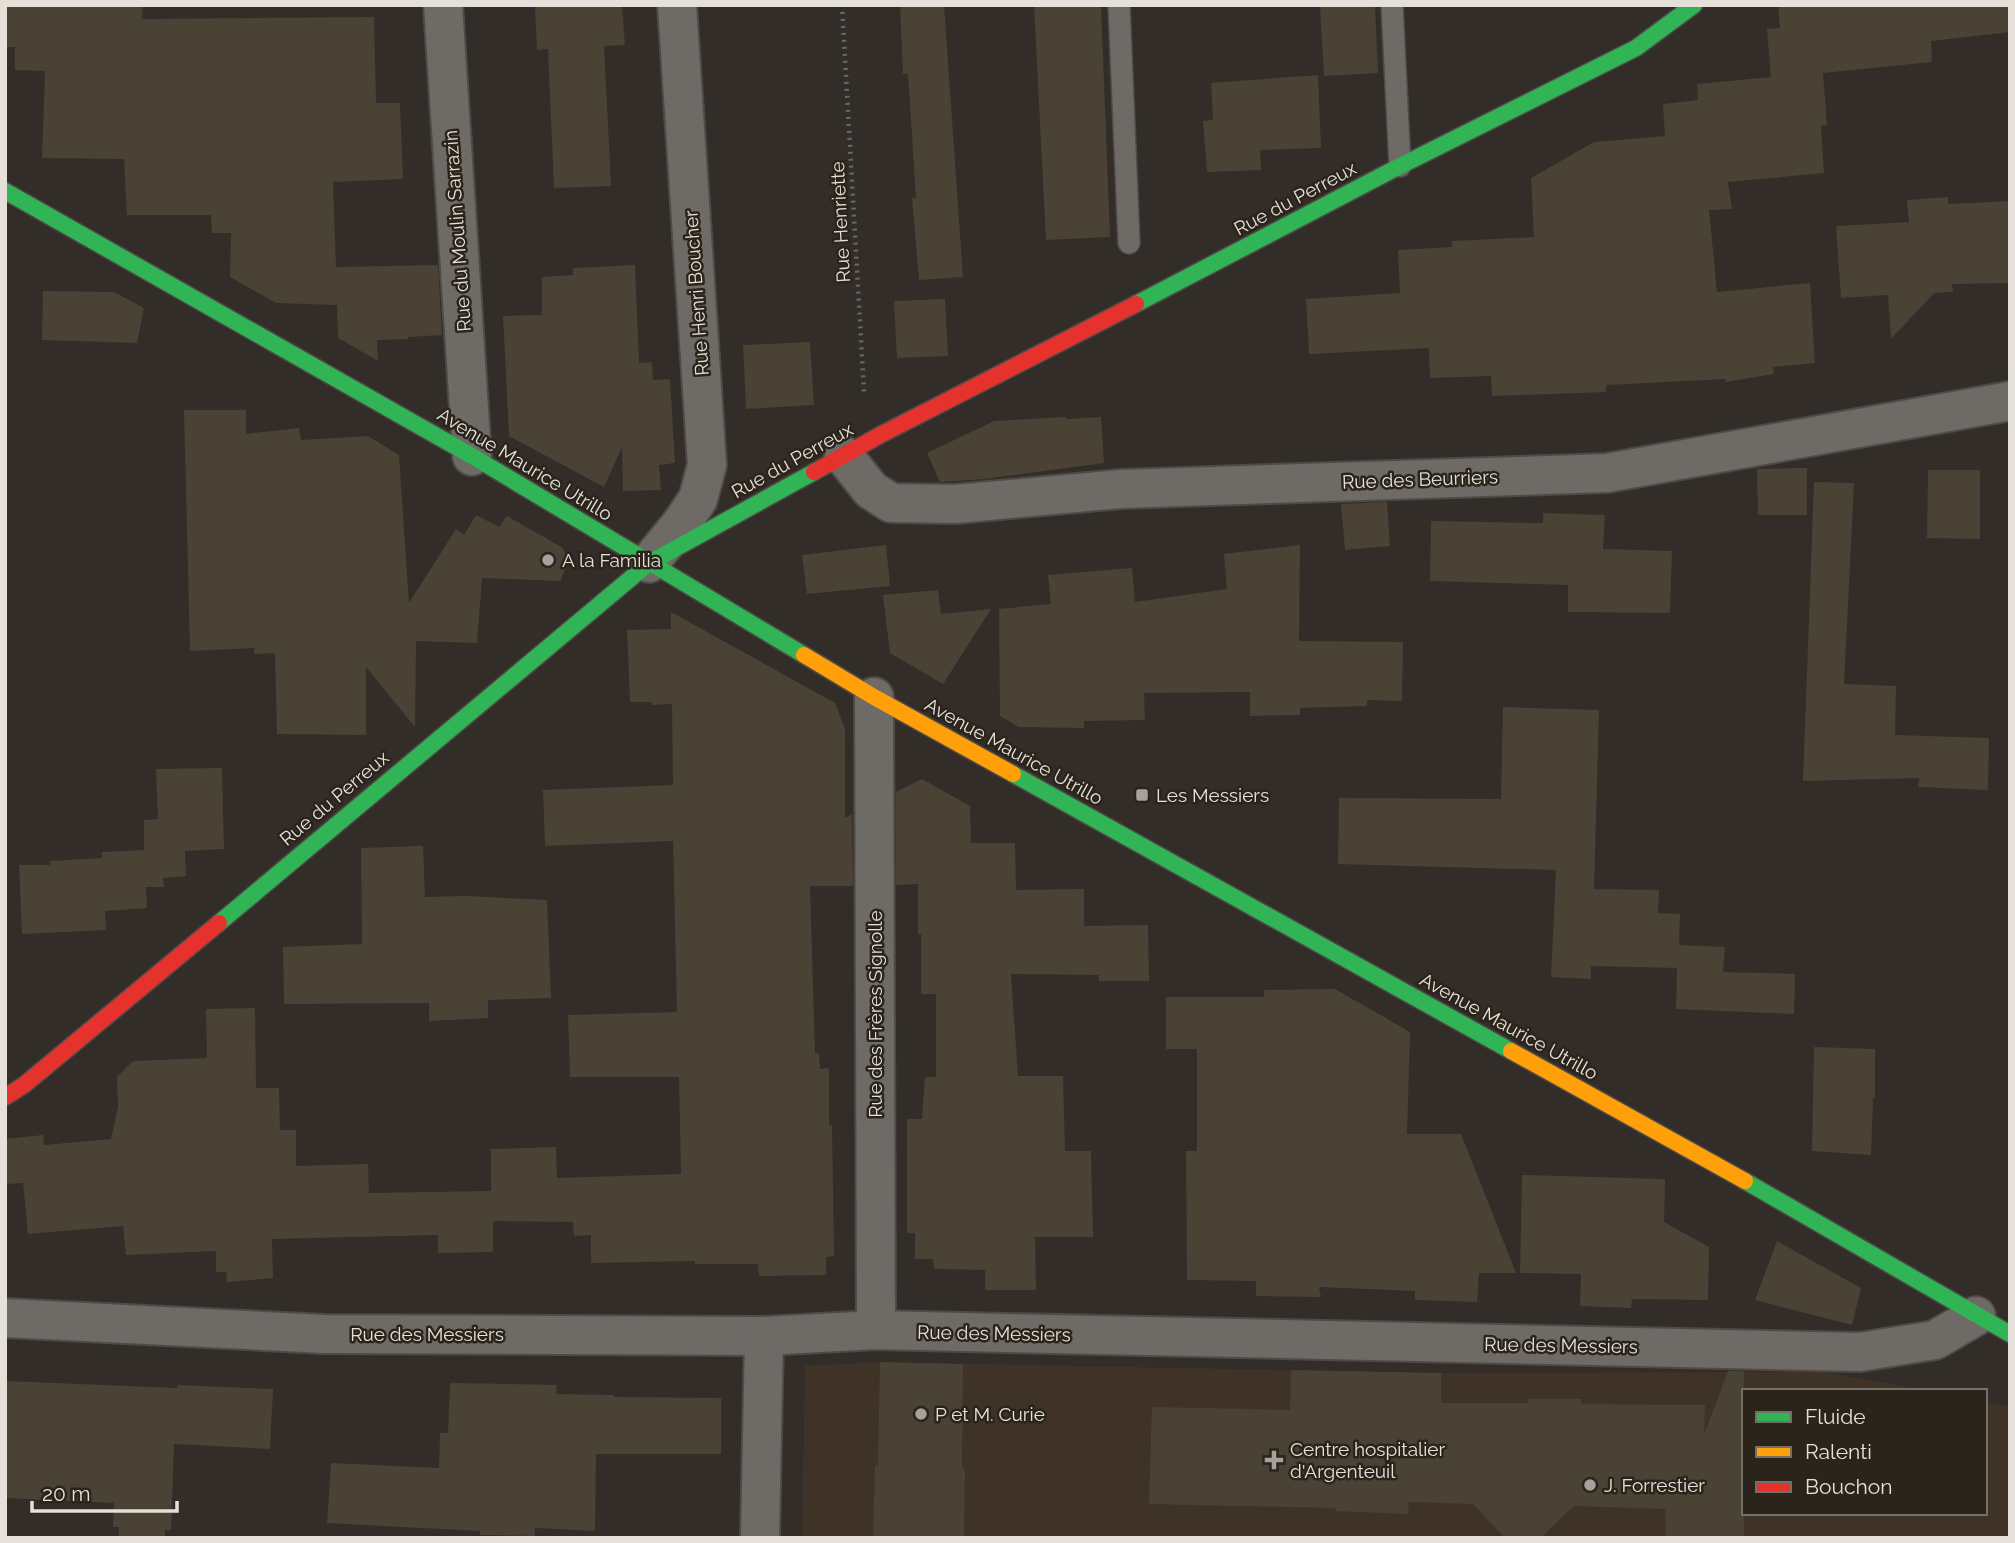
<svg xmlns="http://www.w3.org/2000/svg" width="2015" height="1543" viewBox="0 0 2015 1543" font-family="Raleway,sans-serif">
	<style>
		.built { fill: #3e3326 }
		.building { fill: #4a4234 }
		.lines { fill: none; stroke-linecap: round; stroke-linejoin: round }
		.lane-casing { stroke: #4e4a46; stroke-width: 24 }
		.street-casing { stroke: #4e4a46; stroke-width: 42 }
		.fast-casing { stroke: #4e4a46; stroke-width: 19 }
		.slow-casing { stroke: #4e4a46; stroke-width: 19 }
		.jam-casing { stroke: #4e4a46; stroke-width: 19 }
		.path { stroke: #6b6864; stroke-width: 4.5; stroke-dasharray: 2 5; stroke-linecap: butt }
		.lane { stroke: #6e6a66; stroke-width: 21 }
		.street { stroke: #6e6a66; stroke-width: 38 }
		.fast { stroke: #30b455; stroke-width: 16 }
		.slow { stroke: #ff9f0a; stroke-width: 16 }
		.jam { stroke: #e5322d; stroke-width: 16 }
		.poi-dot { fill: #a6a19c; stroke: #2b241b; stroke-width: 2.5 }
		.labels { text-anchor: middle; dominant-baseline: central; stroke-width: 5; stroke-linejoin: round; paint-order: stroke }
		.street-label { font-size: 19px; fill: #e5e0da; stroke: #2b241b }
		.poi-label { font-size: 19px; fill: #e5e0da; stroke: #2b241b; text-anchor: start }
	</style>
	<rect width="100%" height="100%" fill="#322d28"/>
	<polygon class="built" points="880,1362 1441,1373 1821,1372 1932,1391 1744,1391 1744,1513 1985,1513 1985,1401 2010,1407 2010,1538 802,1538 805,1366"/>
	<g class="building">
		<polygon points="5,5 143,5 142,19 374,17 376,103 400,103 403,179 333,182 336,267 438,265 442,335 408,337 408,339 377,340 378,361 338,338 337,305 276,303 230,277 231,233 212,233 211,215 127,215 124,159 42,158 45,71 15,70 15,47 5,47"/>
		<polygon points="535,5 622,5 625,45 604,46 611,186 554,188 548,49 537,50"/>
		<polygon points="900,5 944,5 963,277 919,280 912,198 916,198 912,135 908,74 903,74"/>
		<polygon points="1034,5 1101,5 1110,237 1046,240"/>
		<polygon points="1320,5 1375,5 1378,73 1324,76"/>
		<polygon points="1778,5 2010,5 2010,32 1931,41 1932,62 1823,73 1827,125 1821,126 1824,173 1728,182 1732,209 1709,210 1717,292 1810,283 1815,363 1773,367 1774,374 1726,382 1726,379 1606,385 1606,392 1492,396 1491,376 1430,378 1429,348 1309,354 1306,299 1400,293 1398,250 1452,247 1452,241 1534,237 1531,178 1594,142 1665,136 1663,104 1698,100 1697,84 1771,77 1767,29 1780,28"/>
		<polygon points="1318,75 1321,148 1260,150 1261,170 1207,172 1203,121 1213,120 1211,83"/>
		<polygon points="1948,197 1948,204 2010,201 2010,283 1952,284 1953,292 1934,293 1891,339 1888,295 1841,298 1836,226 1909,222 1907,200"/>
		<polygon points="635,265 639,363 652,362 653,380 670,379 675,463 659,465 661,490 623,491 622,447 604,487 509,436 503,316 542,315 542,277 573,275 573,268"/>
		<polygon points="43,291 114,292 144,308 137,343 42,340"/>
		<polygon points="945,299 948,356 897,358 894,301"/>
		<polygon points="810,342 814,405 746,409 743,345"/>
		<polygon points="184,410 246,410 246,434 299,428 301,440 368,436 399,455 409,603 456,529 464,535 476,515 499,527 507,516 563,548 569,562 560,581 482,578 477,643 416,641 415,727 366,667 366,735 277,734 275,653 254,654 254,648 190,651"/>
		<polygon points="1066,417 1066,419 1101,417 1104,463 985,479 940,482 927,453 994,421"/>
		<polygon points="1807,468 1807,515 1758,515 1757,469"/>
		<polygon points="1928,470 1980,470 1980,539 1927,538"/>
		<polygon points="1814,482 1854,483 1844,684 1896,686 1895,735 1989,738 1988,790 1918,787 1919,778 1803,781"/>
		<polygon points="1387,502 1390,546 1345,550 1341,504"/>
		<polygon points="1543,513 1605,515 1603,549 1672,551 1670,613 1568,612 1568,585 1430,581 1431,521 1543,523"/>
		<polygon points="886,545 890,586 807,594 802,555"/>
		<polygon points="1300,545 1299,641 1403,642 1402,701 1367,700 1367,706 1300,708 1300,715 1250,716 1250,692 1144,693 1145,720 1084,721 1084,728 1019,727 1000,716 999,609 1051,604 1048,575 1132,568 1135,602 1227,589 1224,554"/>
		<polygon points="938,590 941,614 991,609 943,684 890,653 883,595"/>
		<polygon points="671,612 835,703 845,729 845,818 852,814 853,886 810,886 815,1053 819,1053 820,1069 829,1068 829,1125 832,1125 834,1256 826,1257 826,1275 759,1276 758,1264 695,1264 695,1261 591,1263 591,1235 574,1236 573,1222 493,1221 493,1252 438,1253 438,1235 272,1239 273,1278 227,1282 226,1272 216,1272 216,1251 126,1255 123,1226 28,1234 23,1183 7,1184 5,1139 43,1135 44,1145 111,1139 118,1107 117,1077 133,1061 207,1058 206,1009 255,1008 256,1088 279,1088 280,1130 296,1130 296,1166 368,1164 369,1193 491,1191 491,1149 556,1147 557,1178 681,1174 679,1077 570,1077 568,1015 677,1012 673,841 545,846 543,790 673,785 672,704 652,705 652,702 630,702 627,630 671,629"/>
		<polygon points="1503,707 1599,710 1594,889 1659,890 1658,913 1680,914 1679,945 1725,947 1723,972 1795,974 1794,1014 1676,1009 1677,968 1591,966 1591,979 1551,977 1556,870 1338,864 1339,798 1501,799"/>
		<polygon points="222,768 224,849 185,851 186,876 163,878 164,887 146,887 147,908 105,911 106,930 22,934 19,865 50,865 50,861 102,858 102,852 144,850 144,820 158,819 156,769"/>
		<polygon points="922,779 970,806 971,843 1015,843 1016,890 1084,889 1084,926 1148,925 1149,981 1099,981 1099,975 1011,974 1018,1076 1063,1076 1065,1151 1091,1151 1093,1237 1035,1237 1036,1290 985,1290 985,1270 934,1269 933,1259 915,1259 915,1233 907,1233 907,1119 922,1119 925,1077 936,1077 936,994 921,994 921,934 918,934 918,884 896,885 896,792"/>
		<polygon points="423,846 425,897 465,896 547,900 551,998 488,1000 488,1018 429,1021 429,1003 284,1004 283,947 362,944 361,848"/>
		<polygon points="1335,989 1410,1032 1407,1134 1461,1134 1516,1273 1479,1273 1477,1302 1415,1300 1415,1291 1319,1287 1321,1297 1256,1296 1256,1281 1187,1280 1186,1151 1197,1151 1197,1049 1166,1049 1166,997 1264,997 1264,990"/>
		<polygon points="1814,1047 1875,1049 1875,1098 1873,1098 1871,1155 1812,1151"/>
		<polygon points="1522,1175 1665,1179 1664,1222 1709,1247 1708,1300 1632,1299 1631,1308 1580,1306 1581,1274 1520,1273"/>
		<polygon points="1777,1241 1861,1288 1852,1325 1755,1300"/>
		<polygon points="880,1362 963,1364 962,1468 965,1469 964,1538 873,1538 875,1465 878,1465"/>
		<polygon points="1291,1370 1441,1373 1441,1403 1529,1403 1528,1399 1581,1399 1581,1404 1705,1405 1704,1435 1728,1371 1744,1371 1744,1538 1666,1538 1665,1509 1574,1506 1540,1538 1505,1538 1473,1504 1409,1502 1408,1514 1336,1511 1336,1508 1149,1504 1152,1407 1290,1410"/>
		<polygon points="5,1381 177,1388 178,1385 273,1389 270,1449 174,1444 171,1530 165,1530 165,1538 119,1538 119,1527 113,1527 114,1503 5,1498"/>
		<polygon points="450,1383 557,1385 556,1394 614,1395 614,1397 721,1398 721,1454 596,1454 595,1531 535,1528 535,1536 480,1535 480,1531 327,1523 331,1463 439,1468 440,1433 448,1433"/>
	</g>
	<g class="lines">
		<defs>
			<g id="lane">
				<polyline points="1119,5 1129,243"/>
				<polyline points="1392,5 1400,166"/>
			</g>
			<g id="street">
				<polyline points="443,5 472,456"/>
				<polyline points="844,456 871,490 891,503 955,504 1121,489 1607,473 2010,401"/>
				<polyline points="649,563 681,524 698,499 707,465 677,5"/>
				<polyline points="874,697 876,1330"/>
				<polyline points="5,1318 324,1334 764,1336 876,1330 1860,1352 1935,1340 1976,1316"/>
				<polyline points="760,1538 764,1336"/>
			</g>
			<g id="fast">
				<polyline points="5,191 472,456 804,655"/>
				<polyline points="1136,304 1400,166 1636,48 1694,5"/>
				<polyline points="1013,774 1511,1051"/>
				<polyline points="219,923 649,563 814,472"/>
				<polyline points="1745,1181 2010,1334"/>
			</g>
			<g id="slow">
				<polyline points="804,655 874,697 1013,774"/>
				<polyline points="1511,1051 1745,1181"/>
			</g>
			<g id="jam">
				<polyline points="814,472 882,434 1136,304"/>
				<polyline points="5,1097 24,1085 219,923"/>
			</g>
		</defs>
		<use href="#lane" class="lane-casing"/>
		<use href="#street" class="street-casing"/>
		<use href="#fast" class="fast-casing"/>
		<use href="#slow" class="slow-casing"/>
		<use href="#jam" class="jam-casing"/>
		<polyline class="path" points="842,5 864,392"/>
		<use href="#lane" class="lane"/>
		<use href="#street" class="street"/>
		<use href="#fast" class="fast"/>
		<use href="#slow" class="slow"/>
		<use href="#jam" class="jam"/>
	</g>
	<g class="poi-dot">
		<circle cx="548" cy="560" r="7"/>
		<rect x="1135" y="788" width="14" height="14" rx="3.5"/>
		<circle cx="921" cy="1414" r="7"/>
		<path d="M1270.5 1449.5h7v7h7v7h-7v7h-7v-7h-7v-7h7z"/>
		<circle cx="1590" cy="1485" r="7"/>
	</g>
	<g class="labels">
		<g class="street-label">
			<text transform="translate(1295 198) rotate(-28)">Rue du Perreux</text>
			<text transform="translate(840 222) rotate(-93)">Rue Henriette</text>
			<text transform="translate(457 231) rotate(-94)">Rue du Moulin Sarrazin</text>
			<text transform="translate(696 293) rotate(-94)">Rue Henri Boucher</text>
			<text transform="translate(792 460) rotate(-29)">Rue du Perreux</text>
			<text transform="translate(525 464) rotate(31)">Avenue Maurice Utrillo</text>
			<text transform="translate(1420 479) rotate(-2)">Rue des Beurriers</text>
			<text transform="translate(1014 751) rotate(29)">Avenue Maurice Utrillo</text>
			<text transform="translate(334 798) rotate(-40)">Rue du Perreux</text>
			<text transform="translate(875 1014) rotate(-90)">Rue des Frères Signolle</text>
			<text transform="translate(1509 1026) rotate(29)">Avenue Maurice Utrillo</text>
			<text transform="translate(994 1333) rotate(1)">Rue des Messiers</text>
			<text x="427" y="1334">Rue des Messiers</text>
			<text transform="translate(1561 1345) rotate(1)">Rue des Messiers</text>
		</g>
		<g class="poi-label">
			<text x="562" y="560">A la Familia</text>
			<text x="1156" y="795">Les Messiers</text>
			<text x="935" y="1414">P et M. Curie</text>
			<text x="1290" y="1449">Centre hospitalier<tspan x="1290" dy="22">d'Argenteuil</tspan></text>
			<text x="1604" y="1485">J. Forrestier</text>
		</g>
	</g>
	<rect width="2015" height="1543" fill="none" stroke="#e5e0da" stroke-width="14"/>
	<rect x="1742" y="1389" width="245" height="126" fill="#2b241b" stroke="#756f67" stroke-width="2"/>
	<rect x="1756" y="1412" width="35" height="10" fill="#30b455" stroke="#756f67" stroke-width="2"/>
	<text x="1805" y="1424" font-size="21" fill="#e5e0da">Fluide</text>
	<rect x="1756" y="1447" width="35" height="10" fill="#ff9f0a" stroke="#756f67" stroke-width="2"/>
	<text x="1805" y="1459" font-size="21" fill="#e5e0da">Ralenti</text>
	<rect x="1756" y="1482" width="35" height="10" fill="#e5322d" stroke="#756f67" stroke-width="2"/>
	<text x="1805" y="1494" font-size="21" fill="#e5e0da">Bouchon</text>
	<path d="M32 1501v10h145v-10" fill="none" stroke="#e5e0da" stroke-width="3.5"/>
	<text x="42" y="1501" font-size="21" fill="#e5e0da" stroke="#2b241b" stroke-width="5" paint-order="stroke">20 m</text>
</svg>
